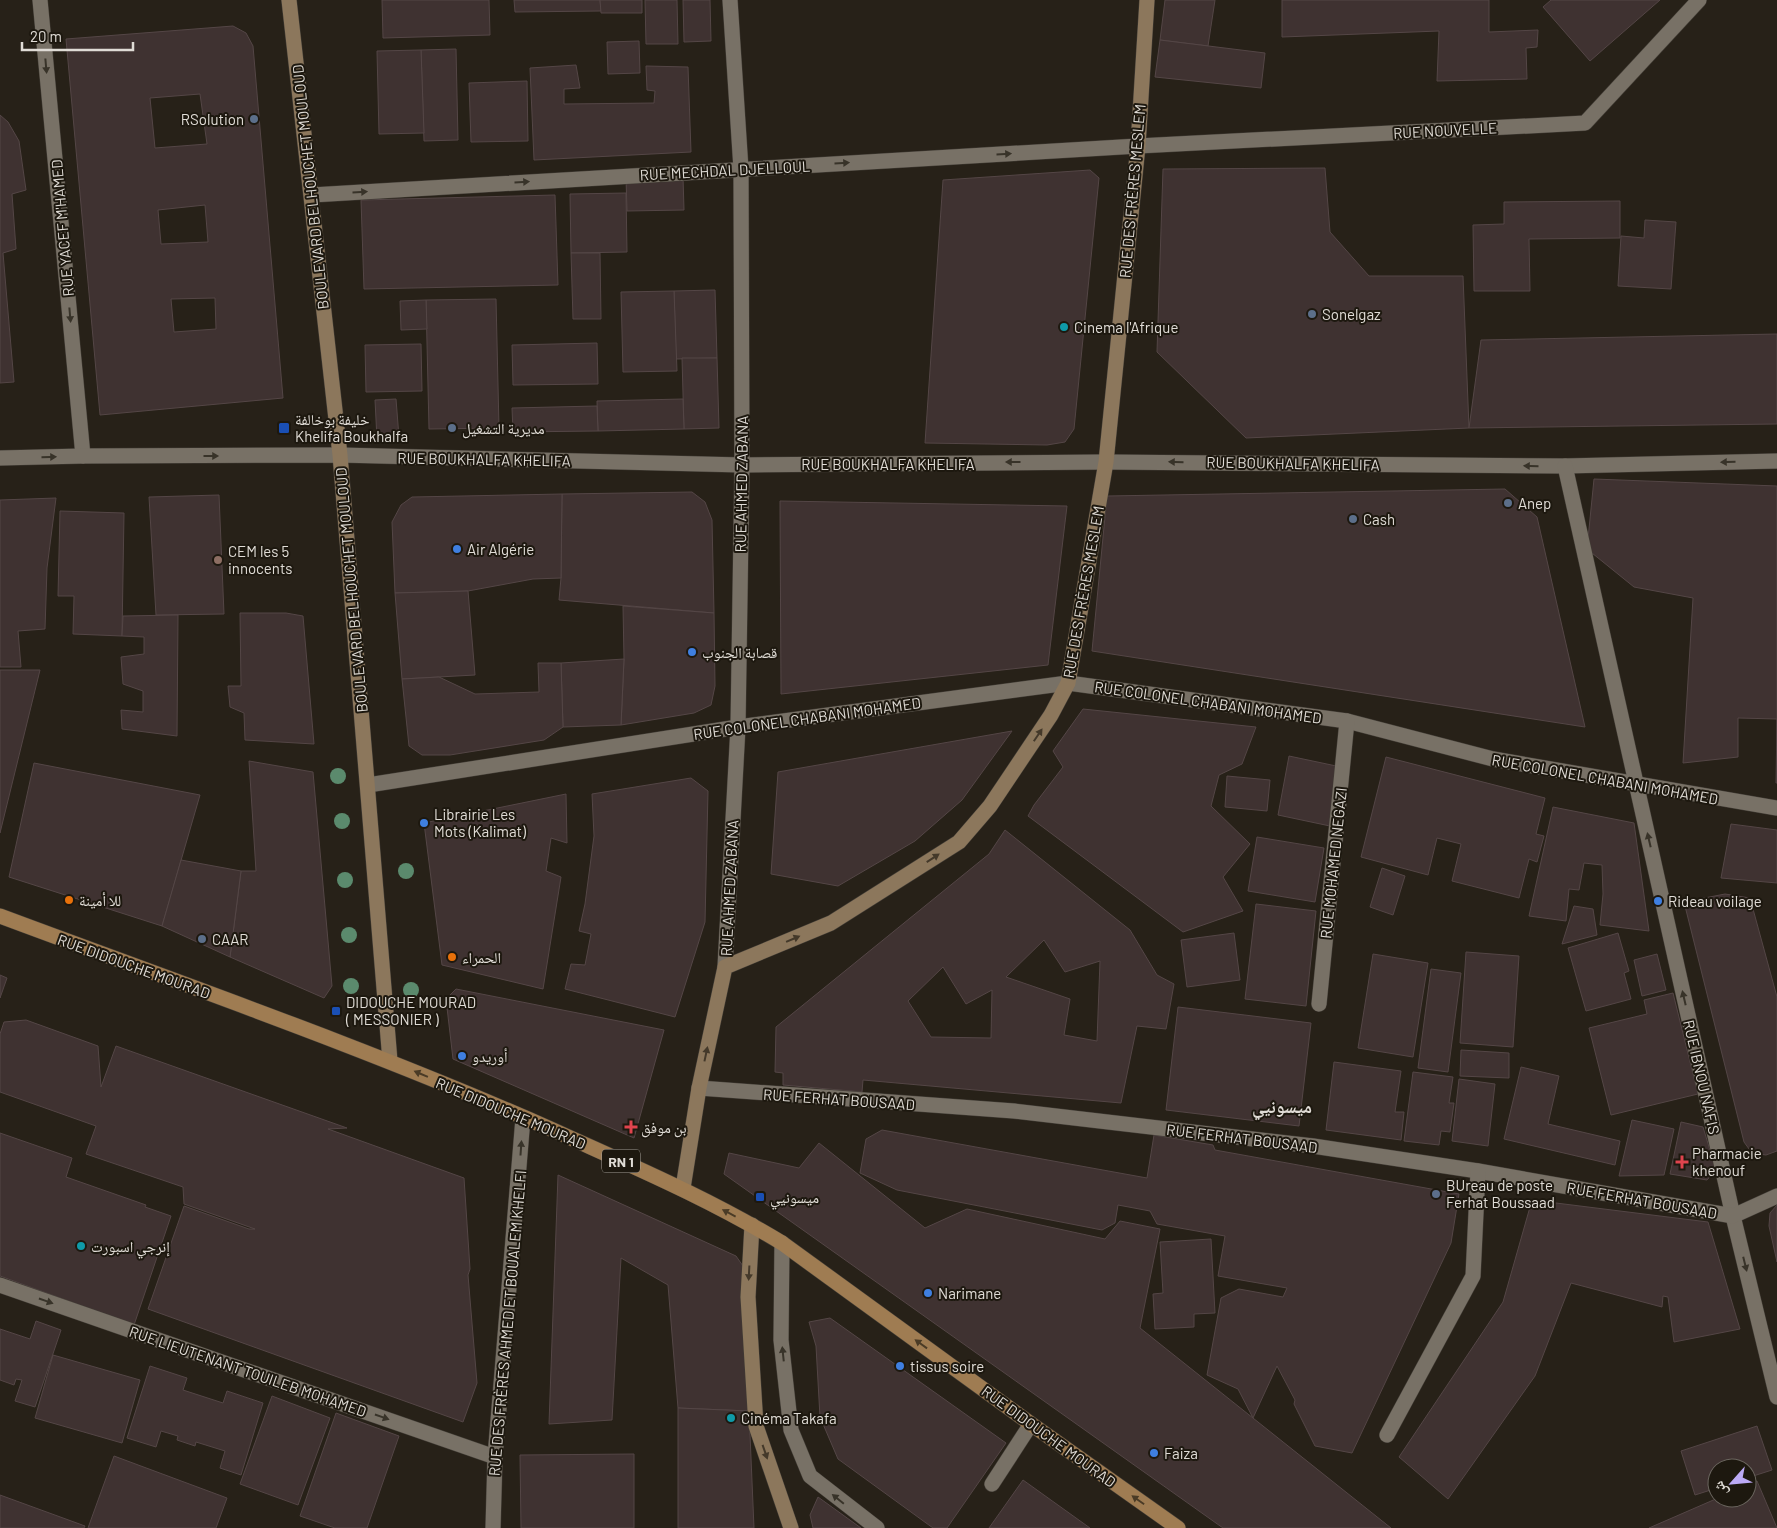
<svg xmlns="http://www.w3.org/2000/svg" width="1777" height="1528" viewBox="0 0 1777 1528" font-family="Barlow,'Noto Naskh Arabic',sans-serif">
	<style>
		.building { fill: #3f3231; stroke: #544646; fill-rule: evenodd }
		.lines { fill: none; stroke-linecap: round; stroke-linejoin: round }
		.street-casing { stroke: #423d36; stroke-width: 16 }
		.secondary-casing { stroke: #423d36; stroke-width: 16 }
		.primary-casing { stroke: #423d36; stroke-width: 16 }
		.street { stroke: #787166; stroke-width: 15 }
		.secondary { stroke: #8c775c; stroke-width: 15 }
		.primary { stroke: #9f7c52; stroke-width: 15 }
		.tree { fill: #5b8a6d }
		.oneway { fill: #383329 }
		.oneway2 { fill: #44392a }
		.oneway3 { fill: #4a3b26 }
		.service-dot { fill: #5c6f8a; stroke: #1d180f; stroke-width: 2 }
		.culture-dot { fill: #0f9aa8; stroke: #1d180f; stroke-width: 2 }
		.transit-dot { fill: #1a4fb4; stroke: #1d180f; stroke-width: 2 }
		.shop-dot { fill: #3f7fe0; stroke: #1d180f; stroke-width: 2 }
		.education-dot { fill: #8d6e63; stroke: #1d180f; stroke-width: 2 }
		.food-dot { fill: #e8710a; stroke: #1d180f; stroke-width: 2 }
		.health-dot { fill: #e0444e; stroke: #1d180f; stroke-width: 2 }
		.labels { text-anchor: middle; dominant-baseline: central; stroke-width: 4; stroke-linejoin: round; paint-order: stroke }
		.shield { fill: #1d180f; stroke: #a6a19a; stroke-width: 1 }
		.shield-label { font-size: 14px; font-weight: bold; fill: #e0dcd6 }
		.poi-label { font-size: 15px; fill: #e0dcd6; stroke: #1d180f; text-anchor: start }
		.street-label { font-size: 15px; fill: #e0dcd6; stroke: #1d180f }
		.quarter-label { font-size: 18px; font-weight: bold; fill: #e0dcd6; stroke: #1d180f }
	</style>
	<rect width="100%" height="100%" fill="#272118"/>
	<g class="building">
		<polygon points="382,0 489,0 490,35 383,38"/>
		<polygon points="514,0 600,0 601,11 515,12"/>
		<polygon points="600,0 642,0 642,13 601,13"/>
		<polygon points="645,0 677,0 678,44 646,44"/>
		<polygon points="683,0 710,0 711,41 684,42"/>
		<polygon points="1165,0 1215,0 1208,46 1160,40"/>
		<polygon points="1282,0 1489,0 1489,32 1538,30 1537,47 1526,48 1527,79 1437,81 1439,31 1282,37"/>
		<polygon points="1551,0 1660,0 1590,61 1543,7"/>
		<path d="M233,26L246,33L253,46L283,398L100,415L66,39ZM200,94L207,144L155,148L150,98ZM205,205L208,242L161,244L158,210ZM215,298L216,329L174,332L171,299Z"/>
		<polygon points="1160,40 1265,53 1261,88 1155,77"/>
		<polygon points="639,41 640,73 608,74 607,42"/>
		<polygon points="456,49 458,140 424,141 421,50"/>
		<polygon points="421,50 424,133 379,134 377,51"/>
		<polygon points="576,65 580,88 564,89 564,104 654,103 655,91 647,90 646,66 688,67 691,152 534,160 530,68"/>
		<polygon points="527,81 528,141 471,142 469,83"/>
		<polygon points="0,115 8,122 19,141 26,190 12,194 16,249 3,253 14,382 0,383"/>
		<polygon points="1325,168 1330,232 1369,276 1463,276 1469,428 1246,438 1157,352 1163,169"/>
		<polygon points="1090,170 1099,178 1074,429 1065,442 1047,445 925,443 943,180"/>
		<polygon points="683,177 684,210 627,211 626,178"/>
		<polygon points="626,193 627,252 571,253 570,194"/>
		<polygon points="555,195 558,285 364,289 361,200"/>
		<polygon points="1620,201 1620,238 1529,239 1530,291 1474,291 1473,225 1504,224 1504,202"/>
		<polygon points="1645,220 1676,222 1671,289 1618,286 1621,236 1644,238"/>
		<polygon points="571,253 600,253 601,319 573,319"/>
		<polygon points="715,290 717,358 676,359 674,291"/>
		<polygon points="674,291 677,371 623,372 621,292"/>
		<polygon points="496,299 499,428 429,429 426,300"/>
		<polygon points="426,300 427,329 401,330 400,301"/>
		<polygon points="1777,334 1777,424 1469,428 1481,340"/>
		<polygon points="597,343 598,384 513,385 512,345"/>
		<polygon points="421,344 422,391 366,392 365,345"/>
		<polygon points="682,358 717,358 719,428 684,429"/>
		<polygon points="396,399 399,437 377,439 375,400"/>
		<polygon points="683,399 684,429 598,431 597,401"/>
		<polygon points="597,406 598,431 513,432 512,408"/>
		<polygon points="1594,479 1777,486 1777,783 1776,783 1777,719 1738,718 1738,757 1683,763 1693,598 1634,587 1587,549"/>
		<polygon points="1505,489 1537,517 1585,727 1092,651 1107,496"/>
		<polygon points="692,492 705,502 712,520 714,613 559,600 561,578 562,494"/>
		<polygon points="562,494 561,578 533,579 468,591 395,593 392,522 401,505 412,497"/>
		<polygon points="219,495 224,614 156,615 149,497"/>
		<polygon points="56,498 47,568 45,629 18,631 21,667 0,667 0,500"/>
		<polygon points="780,501 1067,506 1048,665 781,694"/>
		<polygon points="60,511 124,513 122,636 73,634 74,596 58,596"/>
		<polygon points="468,591 475,675 402,679 395,593"/>
		<polygon points="623,606 714,613 715,686 711,705 694,713 621,725 624,659"/>
		<polygon points="240,613 286,613 303,616 314,744 245,740 244,713 230,707 228,686 241,686"/>
		<polygon points="178,615 177,736 122,729 121,710 143,712 143,691 123,684 121,657 144,654 144,637 122,636 123,616"/>
		<polygon points="624,659 621,725 563,727 561,663"/>
		<polygon points="538,663 561,663 563,727 544,740 450,755 422,755 409,746 402,679 439,677 475,694 539,692"/>
		<polygon points="0,670 40,670 0,833"/>
		<polygon points="1083,709 1256,727 1242,764 1219,775 1211,806 1250,844 1223,877 1243,911 1183,932 1028,816 1034,805 1063,767 1053,751"/>
		<polygon points="1012,731 962,800 915,841 838,886 771,874 778,772"/>
		<polygon points="1289,756 1341,767 1330,826 1278,815"/>
		<polygon points="1386,757 1545,798 1536,834 1544,836 1537,862 1529,859 1519,898 1452,881 1461,844 1437,838 1428,875 1361,857"/>
		<polygon points="249,761 313,772 332,986 324,998 230,957 241,871 256,871"/>
		<polygon points="34,763 200,795 162,926 9,877"/>
		<polygon points="1227,776 1270,780 1267,811 1225,807"/>
		<polygon points="691,778 708,791 705,922 675,1017 565,989 571,964 585,965 591,934 579,931 585,904 594,836 592,794"/>
		<polygon points="566,794 567,843 551,838 546,871 561,877 543,989 442,965 424,823"/>
		<polygon points="1553,807 1634,823 1649,931 1600,925 1603,894 1602,865 1584,863 1579,890 1569,889 1566,921 1529,916"/>
		<polygon points="1731,824 1777,830 1777,883 1721,878"/>
		<path d="M1005,830L1130,930L1157,975L1174,984L1166,1029L1137,1026L1121,1103L863,1080L862,1092L783,1085V1073L775,1072L776,1027L989,854ZM1044,940L1065,972L1100,961L1097,1041L1064,1035L1070,999L1006,977ZM943,967L966,1004L992,990L991,1038L931,1037L908,1001Z"/>
		<polygon points="1257,837 1324,848 1315,902 1248,891"/>
		<polygon points="181,860 241,871 230,957 162,926"/>
		<polygon points="1382,868 1405,876 1393,915 1370,907"/>
		<polygon points="1725,894 1750,898 1777,997 1777,1151 1766,1155 1752,1153 1744,1142 1684,902"/>
		<polygon points="1256,904 1316,911 1306,1006 1245,999"/>
		<polygon points="1574,906 1593,909 1597,935 1562,944"/>
		<polygon points="1234,933 1240,980 1187,987 1181,940"/>
		<polygon points="1618,933 1629,971 1624,973 1631,999 1586,1011 1568,948"/>
		<polygon points="1466,952 1519,956 1513,1047 1460,1043"/>
		<polygon points="1373,954 1428,963 1413,1057 1358,1048"/>
		<polygon points="1657,954 1666,990 1642,996 1634,960"/>
		<polygon points="1431,969 1461,973 1448,1072 1418,1068"/>
		<polygon points="0,975 7,978 0,998"/>
		<polygon points="456,989 664,1030 634,1138 453,1059 446,999"/>
		<polygon points="1673,993 1698,1094 1611,1115 1589,1028 1647,1014 1644,1000"/>
		<polygon points="1178,1007 1311,1023 1299,1126 1166,1110"/>
		<polygon points="26,1020 98,1046 101,1087 116,1046 347,1128 328,1129 464,1178 470,1269 468,1275 477,1383 463,1422 148,1309 184,1206 249,1229 255,1229 184,1204 183,1187 86,1154 96,1126 0,1092 0,1034 4,1022"/>
		<polygon points="1461,1050 1509,1053 1509,1078 1460,1076"/>
		<polygon points="1334,1062 1401,1071 1395,1112 1404,1112 1401,1140 1326,1130"/>
		<polygon points="1521,1067 1559,1076 1548,1124 1620,1141 1615,1165 1504,1139"/>
		<polygon points="1413,1072 1453,1077 1449,1103 1454,1103 1450,1132 1441,1131 1439,1145 1404,1141"/>
		<polygon points="1459,1079 1495,1084 1488,1146 1452,1141"/>
		<polygon points="1632,1120 1674,1129 1664,1175 1619,1176"/>
		<polygon points="1681,1122 1703,1127 1716,1170 1707,1180 1670,1174"/>
		<polygon points="882,1130 1147,1178 1154,1135 1213,1145 1215,1150 1459,1194 1451,1243 1352,1453 1315,1446 1294,1404 1295,1400 1277,1366 1253,1418 1238,1389 1207,1375 1221,1298 1239,1289 1283,1297 1287,1288 1218,1276 1225,1236 1157,1224 1150,1211 1118,1205 1115,1223 1102,1230 897,1190 860,1173 866,1139"/>
		<polygon points="0,1133 72,1158 66,1177 146,1205 145,1207 171,1216 134,1325 0,1276"/>
		<polygon points="819,1143 925,1228 967,1209 1105,1239 1120,1221 1160,1229 1140,1328 1391,1528 1223,1528 724,1174 729,1153 799,1168"/>
		<polygon points="558,1175 736,1256 743,1266 749,1411 678,1408 668,1285 621,1258 612,1420 549,1424"/>
		<polygon points="1532,1200 1708,1222 1740,1329 1674,1342 1668,1297 1663,1296 1662,1307 1571,1283 1535,1376 1448,1499 1399,1457 1503,1302"/>
		<polygon points="1777,1205 1777,1262 1769,1226 1770,1213"/>
		<polygon points="1211,1239 1215,1313 1194,1314 1194,1327 1155,1329 1153,1294 1163,1293 1160,1242"/>
		<polygon points="830,1318 1006,1443 947,1528 933,1528 838,1459 820,1417 816,1346 809,1322"/>
		<polygon points="36,1321 61,1330 35,1407 15,1401 22,1380 16,1379 14,1385 0,1380 0,1329 30,1339"/>
		<polygon points="53,1355 140,1380 122,1443 35,1418"/>
		<polygon points="150,1366 187,1378 183,1390 223,1403 227,1391 263,1403 241,1475 220,1468 225,1451 196,1442 195,1446 177,1440 178,1436 161,1431 156,1447 127,1438"/>
		<polygon points="272,1396 330,1418 298,1505 240,1484"/>
		<polygon points="678,1408 749,1411 754,1528 678,1528"/>
		<polygon points="336,1413 399,1436 367,1528 335,1528 300,1516"/>
		<polygon points="1757,1426 1772,1470 1747,1478 1747,1468 1717,1468 1717,1488 1695,1495 1681,1451"/>
		<polygon points="634,1454 634,1528 521,1528 520,1455"/>
		<polygon points="114,1456 227,1498 216,1528 88,1528"/>
		<polygon points="1023,1480 1090,1528 989,1528"/>
		<polygon points="1757,1481 1777,1528 1649,1528 1718,1498 1747,1498 1747,1485"/>
		<polygon points="0,1495 85,1526 84,1528 0,1528"/>
		<polygon points="818,1497 861,1528 813,1528 810,1515"/>
	</g>
	<g class="lines">
		<defs>
			<g id="street">
				<polyline points="40,0 83,456"/>
				<polyline points="312,195 1138,146 1585,123 1699,0"/>
				<polyline points="0,458 83,456 340,455 742,465 1106,462 1565,466 1777,461"/>
				<polyline points="1565,466 1733,1216 1777,1397"/>
				<polyline points="368,785 738,727 1068,683 1347,721 1493,759 1777,808"/>
				<polyline points="725,967 738,727 742,465 741,169 730,0"/>
				<polyline points="1319,1004 1347,721"/>
				<polyline points="699,1088 1014,1111 1313,1146 1478,1171 1733,1216 1777,1196"/>
				<polyline points="782,1243 781,1340 791,1430 810,1476 877,1528"/>
				<polyline points="0,1285 495,1457"/>
				<polyline points="1387,1435 1473,1276 1478,1171"/>
				<polyline points="992,1484 1031,1424"/>
				<polyline points="493,1528 495,1457 523,1118"/>
			</g>
			<g id="secondary">
				<polyline points="289,0 340,455 390,1061"/>
				<polyline points="683,1188 699,1088 725,967 831,923 959,842 990,806 1051,715 1068,683 1106,462 1138,146 1147,0"/>
				<polyline points="752,1225 748,1297 756,1426 791,1528"/>
			</g>
			<path id="primary" d="M0,916C185,985 372,1050 553,1130C632,1166 708,1198 782,1243L1031,1424L1178,1528"/>
		</defs>
		<use href="#street" class="street-casing"/>
		<use href="#secondary" class="secondary-casing"/>
		<use href="#primary" class="primary-casing"/>
		<use href="#street" class="street"/>
		<use href="#secondary" class="secondary"/>
		<use href="#primary" class="primary"/>
	</g>
	<g class="tree">
		<circle cx="338" cy="776" r="8"/>
		<circle cx="342" cy="821" r="8"/>
		<circle cx="406" cy="871" r="8"/>
		<circle cx="345" cy="880" r="8"/>
		<circle cx="349" cy="935" r="8"/>
		<circle cx="351" cy="986" r="8"/>
		<circle cx="411" cy="990" r="8"/>
	</g>
	<defs><path id="oneway-solid" d="M-6-.8H1V-3.2L6.5 0L1 3.2V.8H-6Z" transform="scale(1.25)"/></defs>
	<g class="oneway">
		<use href="#oneway-solid" transform="translate(46 66) rotate(85)"/>
		<use href="#oneway-solid" transform="translate(1004 154) rotate(-3)"/>
		<use href="#oneway-solid" transform="translate(842 163) rotate(-3)"/>
		<use href="#oneway-solid" transform="translate(522 182) rotate(-3)"/>
		<use href="#oneway-solid" transform="translate(360 192) rotate(-3)"/>
		<use href="#oneway-solid" transform="translate(70 315) rotate(85)"/>
		<use href="#oneway-solid" transform="translate(211 456)"/>
		<use href="#oneway-solid" transform="translate(49 457) rotate(-1)"/>
		<use href="#oneway-solid" transform="translate(1013 462) rotate(180)"/>
		<use href="#oneway-solid" transform="translate(1176 462) rotate(-179)"/>
		<use href="#oneway-solid" transform="translate(1728 462) rotate(179)"/>
		<use href="#oneway-solid" transform="translate(1531 466) rotate(-179)"/>
		<use href="#oneway-solid" transform="translate(1649 840) rotate(-103)"/>
		<use href="#oneway-solid" transform="translate(1684 998) rotate(-103)"/>
		<use href="#oneway-solid" transform="translate(521 1148) rotate(-86)"/>
		<use href="#oneway-solid" transform="translate(1745 1264) rotate(76)"/>
		<use href="#oneway-solid" transform="translate(46 1301) rotate(19)"/>
		<use href="#oneway-solid" transform="translate(783 1354) rotate(-96)"/>
		<use href="#oneway-solid" transform="translate(382 1417) rotate(19)"/>
		<use href="#oneway-solid" transform="translate(838 1499) rotate(-141)"/>
	</g>
	<g class="oneway2">
		<use href="#oneway-solid" transform="translate(1038 735) rotate(-56)"/>
		<use href="#oneway-solid" transform="translate(933 858) rotate(-33)"/>
		<use href="#oneway-solid" transform="translate(793 939) rotate(-23)"/>
		<use href="#oneway-solid" transform="translate(706 1054) rotate(-78)"/>
		<use href="#oneway-solid" transform="translate(749 1273) rotate(93)"/>
		<use href="#oneway-solid" transform="translate(765 1452) rotate(71)"/>
	</g>
	<g class="oneway3">
		<use href="#oneway-solid" transform="translate(421 1074) rotate(-157)"/>
		<use href="#oneway-solid" transform="translate(729 1213) rotate(-152)"/>
		<use href="#oneway-solid" transform="translate(921 1344) rotate(-144)"/>
		<use href="#oneway-solid" transform="translate(1138 1500) rotate(-145)"/>
	</g>
	<g class="service-dot">
		<circle cx="254" cy="119" r="5"/>
		<circle cx="1312" cy="314" r="5"/>
		<circle cx="452" cy="428" r="5"/>
		<circle cx="1508" cy="503" r="5"/>
		<circle cx="1353" cy="519" r="5"/>
		<circle cx="202" cy="939" r="5"/>
		<circle cx="1436" cy="1194" r="5"/>
	</g>
	<g class="culture-dot">
		<circle cx="1064" cy="327" r="5"/>
		<circle cx="81" cy="1246" r="5"/>
		<circle cx="731" cy="1418" r="5"/>
	</g>
	<g class="transit-dot">
		<rect x="278" y="422" width="12" height="12" rx="2.5"/>
		<rect x="331" y="1006" width="10" height="10" rx="2.5"/>
		<rect x="755" y="1192" width="10" height="10" rx="2.5"/>
	</g>
	<g class="shop-dot">
		<circle cx="457" cy="549" r="5"/>
		<circle cx="692" cy="652" r="5"/>
		<circle cx="424" cy="823" r="5"/>
		<circle cx="1658" cy="901" r="5"/>
		<circle cx="462" cy="1056" r="5"/>
		<circle cx="928" cy="1293" r="5"/>
		<circle cx="900" cy="1366" r="5"/>
		<circle cx="1154" cy="1453" r="5"/>
	</g>
	<circle class="education-dot" cx="218" cy="560" r="5"/>
	<g class="food-dot">
		<circle cx="69" cy="900" r="5"/>
		<circle cx="452" cy="957" r="5"/>
	</g>
	<g class="health-dot">
		<path d="M628.5 1119.5h5v5h5v5h-5v5h-5v-5h-5v-5h5z"/>
		<path d="M1679.5 1154.5h5v5h5v5h-5v5h-5v-5h-5v-5h5z"/>
	</g>
	<g class="labels">
		<rect class="shield" x="602" y="1149.5" width="38" height="23" rx="4"/>
		<g class="shield-label">
			<text x="621" y="1161">RN 1</text>
		</g>
		<g class="poi-label">
			<text x="244" y="119" text-anchor="end">RSolution</text>
			<text x="1322" y="314">Sonelgaz</text>
			<text x="1074" y="327">Cinema l'Afrique</text>
			<text x="295" y="419">خليفة بوخالفة<tspan x="295" dy="17">Khelifa Boukhalfa</tspan></text>
			<text x="462" y="428">مديرية التشغيل</text>
			<text x="1518" y="503">Anep</text>
			<text x="1363" y="519">Cash</text>
			<text x="467" y="549">Air Algérie</text>
			<text x="228" y="551">CEM les 5<tspan x="228" dy="17">innocents</tspan></text>
			<text x="702" y="652">قصابة الجنوب</text>
			<text x="434" y="814">Librairie Les<tspan x="434" dy="17">Mots (Kalimat)</tspan></text>
			<text x="79" y="900">للا أمينة</text>
			<text x="1668" y="901">Rideau voilage</text>
			<text x="212" y="939">CAAR</text>
			<text x="462" y="957">الحمراء</text>
			<text x="346" y="1002">DIDOUCHE MOURAD<tspan x="346" dy="17">( MESSONIER )</tspan></text>
			<text x="472" y="1056">أوريدو</text>
			<text x="641" y="1127">بن موفق</text>
			<text x="1692" y="1153">Pharmacie<tspan x="1692" dy="17">khenouf</tspan></text>
			<text x="1446" y="1185">BUreau de poste<tspan x="1446" dy="17">Ferhat Boussaad</tspan></text>
			<text x="770" y="1197">ميسونيي</text>
			<text x="91" y="1246">إنرجي اسبورت</text>
			<text x="938" y="1293">Narimane</text>
			<text x="910" y="1366">tissus soire</text>
			<text x="741" y="1418">Cinéma Takafa</text>
			<text x="1164" y="1453">Faiza</text>
		</g>
		<g class="street-label">
			<text transform="translate(1445 130) rotate(-3)">RUE NOUVELLE</text>
			<text transform="translate(725 170) rotate(-3)">RUE MECHDAL DJELLOUL</text>
			<text transform="translate(310 187) rotate(-96)">BOULEVARD BELHOUCHET MOULOUD</text>
			<text transform="translate(1132 191) rotate(-85)">RUE DES FRÈRES MESLEM</text>
			<text transform="translate(62 228) rotate(-95)">RUE YACEF M'HAMED</text>
			<text transform="translate(484 459) rotate(1)">RUE BOUKHALFA KHELIFA</text>
			<text transform="translate(1293 463) rotate(1)">RUE BOUKHALFA KHELIFA</text>
			<text x="888" y="464">RUE BOUKHALFA KHELIFA</text>
			<text transform="translate(741 484) rotate(-89)">RUE AHMED ZABANA</text>
			<text transform="translate(351 590) rotate(-95)">BOULEVARD BELHOUCHET MOULOUD</text>
			<text transform="translate(1083 592) rotate(-80)">RUE DES FRÈRES MESLEM</text>
			<text transform="translate(1208 702) rotate(8)">RUE COLONEL CHABANI MOHAMED</text>
			<text transform="translate(807 718) rotate(-8)">RUE COLONEL CHABANI MOHAMED</text>
			<text transform="translate(1605 779) rotate(10)">RUE COLONEL CHABANI MOHAMED</text>
			<text transform="translate(1333 863) rotate(-84)">RUE MOHAMED NEGAZI</text>
			<text transform="translate(729 888) rotate(-87)">RUE AHMED ZABANA</text>
			<text transform="translate(134 966) rotate(20)">RUE DIDOUCHE MOURAD</text>
			<text transform="translate(1702 1077) rotate(77)">RUE IBNOU NAFIS</text>
			<text transform="translate(839 1099) rotate(4)">RUE FERHAT BOUSAAD</text>
			<text transform="translate(511 1113) rotate(23)">RUE DIDOUCHE MOURAD</text>
			<text transform="translate(1242 1138) rotate(7)">RUE FERHAT BOUSAAD</text>
			<text transform="translate(1642 1200) rotate(10)">RUE FERHAT BOUSAAD</text>
			<text transform="translate(507 1323) rotate(-85)">RUE DES FRÈRES AHMED ET BOUALEM KHELFI</text>
			<text transform="translate(248 1371) rotate(19)">RUE LIEUTENANT TOUILEB MOHAMED</text>
			<text transform="translate(1049 1436) rotate(36)">RUE DIDOUCHE MOURAD</text>
		</g>
		<g class="quarter-label">
			<text x="1282" y="1106">ميسونيي</text>
		</g>
	</g>
	<g transform="translate(1732 1483) rotate(243)"><circle r="24" fill="#1d180f" stroke="#6b665f"/>
	<path d="M0-4L9 19L0 12L-9 19Z" fill="#bcaaf6"/>
	<text y="-8" font-size="14" font-weight="bold" text-anchor="middle" fill="#e0dcd6">ش</text>
	</g>
	<path d="M22 42v8h111v-8" fill="none" stroke="#e0dcd6" stroke-width="2.5"/>
	<text x="30" y="42" font-size="15" fill="#e0dcd6" stroke="#1d180f" stroke-width="4" paint-order="stroke">20 m</text>
</svg>
